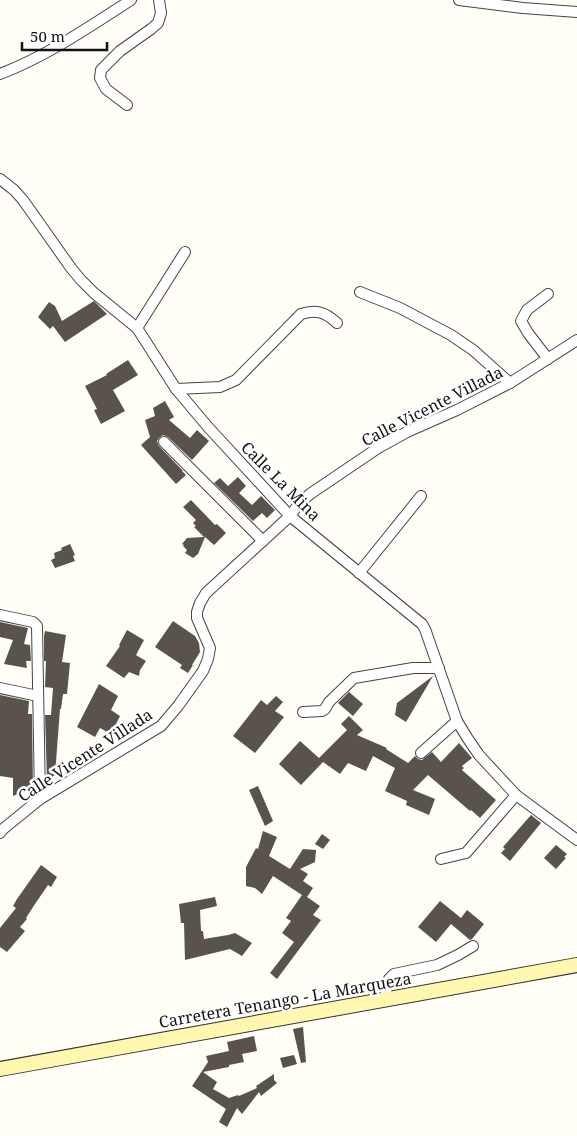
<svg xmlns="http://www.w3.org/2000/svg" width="577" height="1136" viewBox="0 0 577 1136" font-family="'Noto Serif',serif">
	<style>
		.building { fill: #5a524d }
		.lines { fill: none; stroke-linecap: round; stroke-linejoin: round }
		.minor-casing { stroke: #444; stroke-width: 12 }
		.secondary-casing { stroke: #333; stroke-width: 16 }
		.minor { stroke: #fff; stroke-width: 10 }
		.secondary { stroke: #fff6b0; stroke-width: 14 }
		.labels { text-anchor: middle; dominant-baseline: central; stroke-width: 5; stroke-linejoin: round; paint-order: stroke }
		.street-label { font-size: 16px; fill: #111; stroke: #fff }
	</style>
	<rect width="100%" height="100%" fill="#fffdf5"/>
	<g class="building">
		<polygon points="94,301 107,314 65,342 53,326 50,329 38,317 49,302 55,306 62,321"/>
		<polygon points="128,360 138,375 113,390 125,411 101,424 94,410 97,409 85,386 107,375 106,374"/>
		<polygon points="165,401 174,417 169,420 190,438 197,430 209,441 192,460 168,437 163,435 159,438 157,441 159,446 183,471 182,471 186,475 176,484 141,445 150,437 145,420 155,416 153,408"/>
		<polygon points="238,477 246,486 239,493 252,505 261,496 275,510 267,518 262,513 253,521 214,483 220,478 228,486"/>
		<polygon points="191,500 215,525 217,524 226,533 214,545 205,537 198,554 193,558 185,553 187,550 183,546 184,545 182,544 187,538 204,537 194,527 196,526 193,523 196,520 183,507"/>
		<polygon points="70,544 75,555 73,556 75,561 55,568 51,560 55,558 54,553 62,550 61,548"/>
		<polygon points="173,621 195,636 199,643 200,652 192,665 193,665 188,673 180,668 182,665 155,647"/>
		<polygon points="0,622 28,628 24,644 30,645 31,661 26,661 27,668 4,664 13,640 0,637"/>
		<polygon points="127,630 144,640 136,655 146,661 140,670 139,676 129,672 124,678 106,666 120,646 119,645"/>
		<polygon points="45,631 66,635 62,662 70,663 67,694 63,694 61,709 60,709 55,775 47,780 45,715 51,715 53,688 45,687 46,661 44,661 44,636"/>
		<polygon points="433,676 406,722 395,715 397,703"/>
		<polygon points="99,684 118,696 111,710 120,716 111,734 100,728 95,737 77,727"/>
		<polygon points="349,692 363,704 353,716 338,703"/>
		<polygon points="0,695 29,701 28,714 32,714 33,788 13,796 13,778 0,776"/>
		<polygon points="276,696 283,702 275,711 284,717 255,753 233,736 261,700 267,705"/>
		<polygon points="349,716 363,730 357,735 387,748 386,749 408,763 415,756 418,759 422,760 432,752 441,762 459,743 472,758 462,766 464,768 462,770 496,800 480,818 471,810 470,811 428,775 413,790 435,799 429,815 406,805 407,801 385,791 395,768 373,756 366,771 348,763 340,774 323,762 301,785 279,764 300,741 319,758 347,730 341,724"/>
		<polygon points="258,786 273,821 265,826 249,790"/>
		<polygon points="531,815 541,823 510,861 501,853 505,849 503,847"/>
		<polygon points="263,831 277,837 269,856 290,869 303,849 316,850 315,862 300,869 308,874 303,881 313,888 307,897 320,906 313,915 321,920 277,979 270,973 294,942 282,933 291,921 286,918 302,895 273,876 262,894 255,888 246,886 246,867 256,848 258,849"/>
		<polygon points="322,834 330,840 323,849 315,844"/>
		<polygon points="556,845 567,854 564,857 566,858 556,869 544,858"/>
		<polygon points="41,865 57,877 51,887 48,885 35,904 26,918 27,919 20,927 25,931 7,952 0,947 0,928 16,908 13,906 17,899"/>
		<polygon points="215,897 217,906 200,910 201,931 203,931 204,939 228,935 235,933 252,943 242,956 230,949 185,960 184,923 181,923 179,904"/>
		<polygon points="440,901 461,918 467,910 484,924 472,939 470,940 451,924 436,942 418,927"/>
		<polygon points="303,1027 306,1062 301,1063 293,1029"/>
		<polygon points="254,1036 257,1051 242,1054 244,1062 229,1065 229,1067 203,1072 217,1082 213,1089 229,1098 238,1095 239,1096 257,1088 256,1086 274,1074 274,1080 277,1083 261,1096 259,1092 242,1114 237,1108 227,1127 219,1122 226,1109 192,1086 208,1062 206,1056 229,1051 227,1042"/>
		<polygon points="294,1055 297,1064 283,1068 280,1058"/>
	</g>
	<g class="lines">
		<defs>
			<g id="minor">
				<polyline points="459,0 523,8 577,12"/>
				<path d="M0,74C47,56 89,27 131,0"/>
				<polyline points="127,105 106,89 100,78 101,70 120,51 151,29 158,23 161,13 159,0"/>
				<polyline points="0,179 14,190 23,200 71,268 81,280 94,293 137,328 176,389 208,427 290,516 422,624 425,629 457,721 468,739 479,755 516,795 577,840"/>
				<polyline points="360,292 400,308 451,335 473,350 510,383"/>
				<polyline points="548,294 527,310 521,321 528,333 548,359"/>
				<polyline points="137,328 185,252"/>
				<path d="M176,389L220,387L236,380L301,314C316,309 325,312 337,323"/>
				<polyline points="164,442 263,541"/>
				<polyline points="359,573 421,496"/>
				<polyline points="0,615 33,622 37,626 40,799"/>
				<polyline points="0,688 38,696"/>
				<polyline points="303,712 322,711 325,709 329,702 354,678 413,668 439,668"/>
				<polyline points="421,753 457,721"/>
				<polyline points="0,833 3,829 40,799 161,726 178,706 203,671 208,659 210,648 197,618 197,612 200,603 206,593 290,516 298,505 310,494 378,448 407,432 457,410 510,383 577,340"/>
				<polyline points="441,859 466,853 516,795"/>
				<polyline points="384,1000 389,979 394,974 437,965 458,955 473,946"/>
			</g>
			<polyline id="secondary" points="0,1069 577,965"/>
		</defs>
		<use href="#minor" class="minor-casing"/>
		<use href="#secondary" class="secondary-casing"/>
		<use href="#minor" class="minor"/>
		<use href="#secondary" class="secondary"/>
	</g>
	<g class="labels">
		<g class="street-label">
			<text transform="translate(432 406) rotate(-27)">Calle Vicente Villada</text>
			<text transform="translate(281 481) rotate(45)">Calle La Mina</text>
			<text transform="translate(85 755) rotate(-33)">Calle Vicente Villada</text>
			<text transform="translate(285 1000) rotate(-10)">Carretera Tenango - La Marqueza</text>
		</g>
	</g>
	<path d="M22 42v8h85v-8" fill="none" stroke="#111111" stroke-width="2.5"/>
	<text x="30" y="42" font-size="15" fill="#111111" stroke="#ffffff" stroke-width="4" paint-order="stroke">50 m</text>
</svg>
